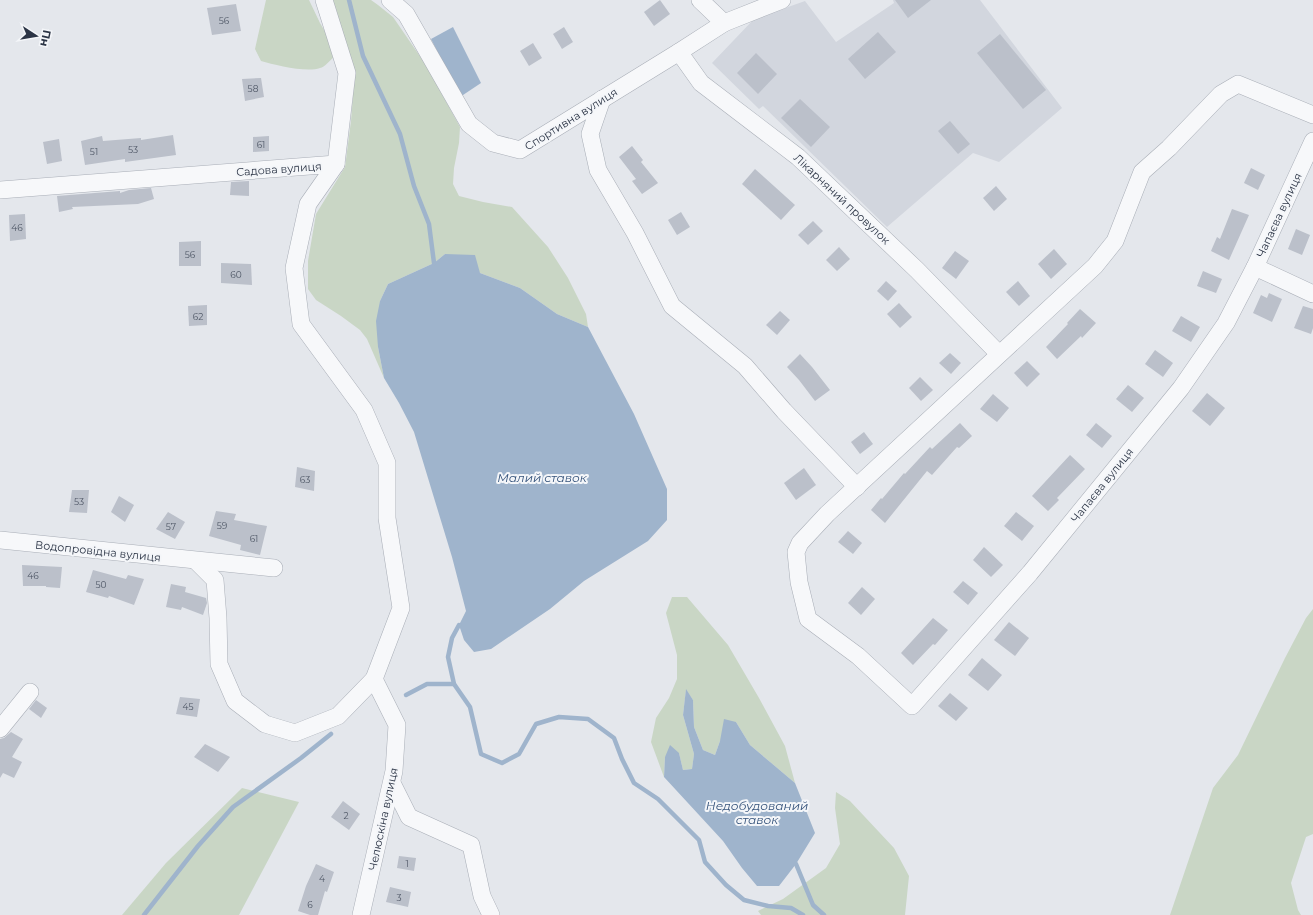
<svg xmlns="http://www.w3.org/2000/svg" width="1313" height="915" viewBox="0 0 1313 915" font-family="Montserrat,sans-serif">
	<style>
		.built { fill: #d2d6de }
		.green { fill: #c9d6c5 }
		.water { fill: #9fb4cc }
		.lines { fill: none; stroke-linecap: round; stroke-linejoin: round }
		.stream { stroke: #9fb4cc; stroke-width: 4.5 }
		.building { fill: #bbc0ca }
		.street-casing { stroke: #a9aeb7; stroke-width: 18 }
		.street { stroke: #f7f8fa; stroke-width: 17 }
		.labels { text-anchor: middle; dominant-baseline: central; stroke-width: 4; stroke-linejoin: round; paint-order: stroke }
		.number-label { font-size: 9px; fill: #4f5766 }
		.street-label { font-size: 11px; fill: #2b3445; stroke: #f4f6f9 }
		.water-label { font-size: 12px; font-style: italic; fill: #34527a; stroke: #f4f6f9 }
	</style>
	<rect width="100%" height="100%" fill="#e4e7ec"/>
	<polygon class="built" points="893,0 980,0 1062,108 999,162 973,153 887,227 763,106 759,109 712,63 754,19 805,1 836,42 894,3"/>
	<g class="green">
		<path d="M266,0H309L320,23L330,40L333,58C329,61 325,67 320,68C307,73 275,65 261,61L255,49Z"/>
		<polygon points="333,0 371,0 378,5 393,17 426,65 460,127 459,143 454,168 453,184 459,196 483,202 512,207 548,247 568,278 586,314 588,327 557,314 520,288 480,273 445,254 434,263 388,284 380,301 378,347 384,378 367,339 360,330 341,316 316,300 308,289 308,261 316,214 345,167 351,121 353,95"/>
		<polygon points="672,597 687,597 728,645 759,698 785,746 795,783 750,745 736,722 720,741 715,755 703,750 694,727 693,700 686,690 683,715 694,754 692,769 683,770 679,753 665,757 664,777 651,742 656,718 669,698 677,679 677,655 666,613"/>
		<polygon points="1313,609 1313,834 1306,837 1291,883 1298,910 1301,915 1170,915 1213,788 1238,755 1285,658 1306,618"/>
		<polygon points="242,788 299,802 239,915 122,915 166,863"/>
		<polygon points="836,792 850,801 894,848 909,876 905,915 761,915 758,911 783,899 826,868 840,844 835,808"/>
	</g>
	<g class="water">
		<polygon points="453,27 481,83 460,97 431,39"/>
		<polygon points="445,254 475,255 480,273 520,288 557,314 588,327 634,414 667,489 667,520 648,541 584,581 550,609 491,649 474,652 464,640 459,625 466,611 452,557 414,432 399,403 384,378 378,347 376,321 380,301 388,284 434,263"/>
		<polygon points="686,689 693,700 694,727 703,750 715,755 720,741 724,719 736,722 750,745 795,783 815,833 796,864 779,886 757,886 742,868 723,841 664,777 665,757 670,745 679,753 683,770 692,769 694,754 683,715"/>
	</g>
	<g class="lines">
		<g class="stream">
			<polyline points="349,0 363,56 400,134 414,186 429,224 434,263"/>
			<polyline points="459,625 452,638 448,657 454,684 470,707 481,754 502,763 519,754 536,724 559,717 588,719 614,738 622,759 634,783 658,799 699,840 705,862 726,885 744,900 768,906 791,908 803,915"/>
			<polyline points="406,695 427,684 454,684"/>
			<polyline points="796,864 813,905 824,915"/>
			<polyline points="144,915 198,846 233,807 301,758 331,734"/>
		</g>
	</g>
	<g class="building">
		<polygon points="660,0 670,14 654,26 644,12"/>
		<polygon points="895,0 931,0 908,18"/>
		<polygon points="236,4 241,31 212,35 207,8"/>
		<polygon points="564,27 573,42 562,49 553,34"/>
		<polygon points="878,32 896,52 865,79 848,59"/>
		<polygon points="1000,34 1046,90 1023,109 977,53"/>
		<polygon points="533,43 542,58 529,66 520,51"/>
		<polygon points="756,53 777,74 758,94 737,73"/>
		<polygon points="261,78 264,97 245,101 242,79"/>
		<polygon points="800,99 830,127 811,147 781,118"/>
		<polygon points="950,121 970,144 958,154 938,131"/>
		<polygon points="173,135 176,155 125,162 125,159 85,165 81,141 102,136 103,141 141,138 141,140"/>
		<polygon points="269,136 269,151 253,152 253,137"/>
		<polygon points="59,139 62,161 47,164 43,142"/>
		<polygon points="632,146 643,160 641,162 658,183 642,194 632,181 636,179 619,157"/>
		<polygon points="1251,168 1265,175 1258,190 1244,183"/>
		<polygon points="755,169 795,205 781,220 742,184"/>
		<polygon points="249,181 249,196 230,195 231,182"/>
		<polygon points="996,186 1007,199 994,211 983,198"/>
		<polygon points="151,188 154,199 138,204 72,207 73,209 59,212 57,196 120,191 120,193 129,190"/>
		<polygon points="1232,209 1249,215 1229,260 1211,251 1217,237 1220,239"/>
		<polygon points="681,212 690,227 677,235 668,220"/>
		<polygon points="25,214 26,239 10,241 9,215"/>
		<polygon points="813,221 823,231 808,245 798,235"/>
		<polygon points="1296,229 1310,235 1302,255 1288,249"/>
		<polygon points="201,241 201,266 179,266 179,242"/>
		<polygon points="839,247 850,259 837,271 826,260"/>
		<polygon points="1054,249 1067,264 1051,279 1038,264"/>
		<polygon points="955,251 969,261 956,279 942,268"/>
		<polygon points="221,263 251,264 252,285 221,283"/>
		<polygon points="1203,271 1222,279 1216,293 1197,286"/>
		<polygon points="886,281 897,291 888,301 877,291"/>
		<polygon points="1018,281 1030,296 1019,306 1006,292"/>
		<polygon points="1269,293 1282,299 1272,322 1253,313 1261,295 1267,298"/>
		<polygon points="899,303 912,317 900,328 887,314"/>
		<polygon points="207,305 207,325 189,326 188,306"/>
		<polygon points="1303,306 1313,309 1313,328 1311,334 1294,328"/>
		<polygon points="1080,309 1096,323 1082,338 1081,336 1057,359 1046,347 1068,324 1067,323"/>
		<polygon points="780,311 790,320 777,335 766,325"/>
		<polygon points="1181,316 1200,327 1191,342 1172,331"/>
		<polygon points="1155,350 1173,363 1163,377 1145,364"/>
		<polygon points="950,353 961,363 951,374 939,363"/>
		<polygon points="800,354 812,367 830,390 815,401 799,380 787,367"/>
		<polygon points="1027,361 1040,374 1027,387 1014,373"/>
		<polygon points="920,377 933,390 921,401 909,388"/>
		<polygon points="1128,385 1144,398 1132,412 1116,399"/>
		<polygon points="1207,393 1225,408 1210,426 1192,411"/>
		<polygon points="993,394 1009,408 997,422 980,409"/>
		<polygon points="960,423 972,436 959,448 957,447 932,475 927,471 885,523 871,510 881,498 882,499 904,473 905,474 930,447 932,449"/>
		<polygon points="1096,423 1112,436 1102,448 1086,435"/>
		<polygon points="864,432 873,444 860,454 851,442"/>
		<polygon points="1070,455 1085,469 1057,498 1059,500 1048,511 1032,496"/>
		<polygon points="297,467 315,471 314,491 295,487"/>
		<polygon points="804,468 816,485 796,500 784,483"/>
		<polygon points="72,490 89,490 87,513 69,512"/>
		<polygon points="119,496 134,505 125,522 111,512"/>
		<polygon points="216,511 236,514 234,520 267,526 260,555 240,550 241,545 209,536"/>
		<polygon points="168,512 185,522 175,539 156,529"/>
		<polygon points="1016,512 1034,526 1022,541 1004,526"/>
		<polygon points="848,531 862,543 853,554 838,542"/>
		<polygon points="984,547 1003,565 991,577 973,560"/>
		<polygon points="22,565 62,567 60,588 46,587 46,586 23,586"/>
		<polygon points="93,570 126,579 128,575 144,579 134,605 109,596 108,598 86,592"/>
		<polygon points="963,581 978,593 968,605 953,592"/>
		<polygon points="171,584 186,587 185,592 206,598 207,603 203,615 182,607 181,610 166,607"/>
		<polygon points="862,587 875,599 861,615 848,603"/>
		<polygon points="933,618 948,630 935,645 933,644 913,665 901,653"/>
		<polygon points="1009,622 1029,638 1015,656 994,640"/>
		<polygon points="982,658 1002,675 988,691 968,675"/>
		<polygon points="950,693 968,708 956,721 938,706"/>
		<polygon points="180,697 200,699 197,717 176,714"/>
		<polygon points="36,700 47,708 41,718 29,709"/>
		<polygon points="11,732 23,739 12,757 22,762 14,778 3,773 0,778 0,739 4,738"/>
		<polygon points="205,744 230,757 218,772 194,757"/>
		<polygon points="343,801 360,814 349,830 331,817"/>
		<polygon points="399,856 416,858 414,871 397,868"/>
		<polygon points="316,864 334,872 327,892 325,891 318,915 310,915 298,911 306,886"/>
		<polygon points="390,887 411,892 408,907 386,902"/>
	</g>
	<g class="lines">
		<defs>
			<g id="street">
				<polyline points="324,0 347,73 336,164"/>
				<polyline points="390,0 406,14 469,124 493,143 520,150 679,52 724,23 782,0"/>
				<polyline points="700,0 724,23"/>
				<polyline points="679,52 701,83 798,157 917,270 999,354"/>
				<polyline points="602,99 590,134 598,170 635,233 672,306 745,366 784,411 857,487"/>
				<polyline points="1313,115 1238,84 1221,94 1169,148 1142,172 1115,241 1095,266 827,514 800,543 796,552 799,582 808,619 858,656 912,706 1030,573 1181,388 1226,323 1255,267 1313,141"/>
				<polyline points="0,190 336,164 308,204 294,268 301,324 364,410 387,463 387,518 401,608 374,679 338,716 295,733 265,724 235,701 219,664 218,618 215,580 196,561"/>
				<polyline points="1255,267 1313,294"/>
				<polyline points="0,540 274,568"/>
				<polyline points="0,729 30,692"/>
				<polyline points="392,783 409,817 471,845 482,896 491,915"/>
				<polyline points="361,915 394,771 397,725 374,679"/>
			</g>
		</defs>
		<use href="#street" class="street-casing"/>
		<use href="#street" class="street"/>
	</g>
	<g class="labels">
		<g class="number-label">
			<text x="224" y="20">56</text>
			<text x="253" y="88">58</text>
			<text x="261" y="144">61</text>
			<text x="133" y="149">53</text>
			<text x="94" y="151">51</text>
			<text x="17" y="227">46</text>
			<text x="190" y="254">56</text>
			<text x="236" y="274">60</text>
			<text x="198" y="316">62</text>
			<text x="305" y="479">63</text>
			<text x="79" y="501">53</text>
			<text x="222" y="525">59</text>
			<text x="171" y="526">57</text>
			<text x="254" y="538">61</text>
			<text x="33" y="575">46</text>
			<text x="101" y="584">50</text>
			<text x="188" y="706">45</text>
			<text x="346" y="815">2</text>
			<text x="407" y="863">1</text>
			<text x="322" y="878">4</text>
			<text x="399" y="897">3</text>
			<text x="310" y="904">6</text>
		</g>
		<g class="street-label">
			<text transform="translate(571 119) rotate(-32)">Спортивна вулиця</text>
			<text transform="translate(279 169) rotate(-4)">Садова вулиця</text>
			<text transform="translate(842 199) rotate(43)">Лікарняний провулок</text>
			<text transform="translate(1279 215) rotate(-65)">Чапаєва вулиця</text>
			<text transform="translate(1102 485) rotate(-51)">Чапаєва вулиця</text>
			<text transform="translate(98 551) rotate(6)">Водопровідна вулиця</text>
			<text transform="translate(383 819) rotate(-78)">Челюскіна вулиця</text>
		</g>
		<g class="water-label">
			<text x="542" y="477">Малий ставок</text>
			<text x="757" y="805">Недобудований<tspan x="757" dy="14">ставок</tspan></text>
		</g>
	</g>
	<g transform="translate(36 36) rotate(102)" stroke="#f4f6f9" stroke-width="3" paint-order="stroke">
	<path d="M0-3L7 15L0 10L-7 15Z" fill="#2b3445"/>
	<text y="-6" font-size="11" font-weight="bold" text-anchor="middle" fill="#2b3445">Пн</text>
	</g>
</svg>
